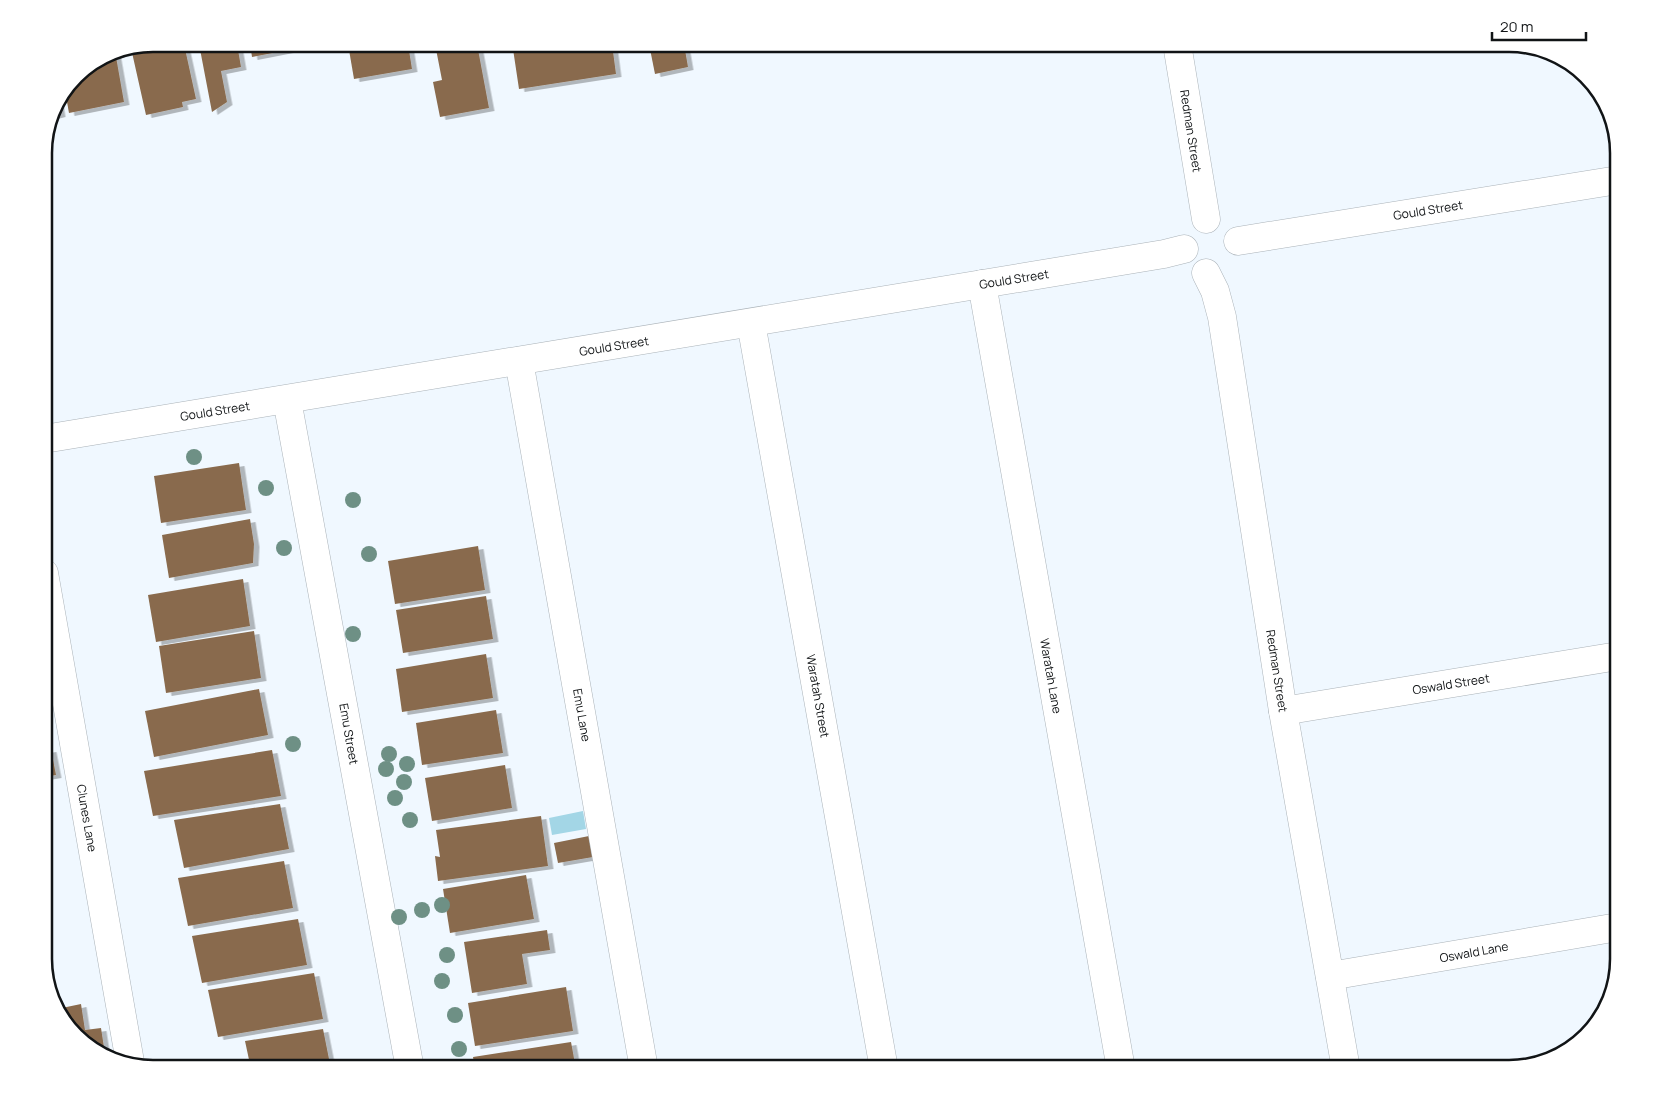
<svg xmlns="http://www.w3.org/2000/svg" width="1662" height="1113" viewBox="0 0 1662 1113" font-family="Manrope,sans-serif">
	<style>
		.water { fill: #a3d6e6 }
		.building { fill: #896b4d; filter: url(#shadow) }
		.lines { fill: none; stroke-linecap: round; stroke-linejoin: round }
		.minor-casing { stroke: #aab2b8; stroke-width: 29 }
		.minor { stroke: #fff; stroke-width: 28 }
		.tree { fill: #6e9085 }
		.labels { text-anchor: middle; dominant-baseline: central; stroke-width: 4.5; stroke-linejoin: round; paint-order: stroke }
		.street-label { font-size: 12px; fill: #111416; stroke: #fff }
		.rim { fill: none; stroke: #111416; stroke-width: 2.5 }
	</style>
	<defs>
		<filter id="shadow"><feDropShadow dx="5.5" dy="3" stdDeviation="0" flood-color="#0004"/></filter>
	</defs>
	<rect width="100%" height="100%" fill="#f0f8ff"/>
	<polygon class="water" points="583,811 586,829 552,835 549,818"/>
	<g class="building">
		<polygon points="153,44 184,44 196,99 182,102 183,107 146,115 131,48"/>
		<polygon points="199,44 237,44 241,67 221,71 227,102 212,112"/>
		<polygon points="250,44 287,44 288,50 252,57"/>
		<polygon points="296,44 321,44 321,45 297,50"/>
		<polygon points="348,44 408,44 412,69 354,79"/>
		<polygon points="435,44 477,44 489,108 440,117 433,82 442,80"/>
		<polygon points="535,44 612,44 616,74 519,89 513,49 536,45"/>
		<polygon points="649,44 684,44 688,67 655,74"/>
		<polygon points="115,51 124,102 69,113 65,91 76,76"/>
		<polygon points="58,101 60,114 52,116 55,105"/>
		<polygon points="239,463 246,510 161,523 154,476"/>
		<polygon points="250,519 254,544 253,563 169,578 162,535"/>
		<polygon points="478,546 485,590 395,604 388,561"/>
		<polygon points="243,579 250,626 156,642 148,595"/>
		<polygon points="486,596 493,639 403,653 396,610"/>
		<polygon points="254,631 261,678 166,693 159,646"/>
		<polygon points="486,654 493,698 402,712 396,669"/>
		<polygon points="259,689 268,735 154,757 145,711"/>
		<polygon points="496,710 503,753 422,765 416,723"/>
		<polygon points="51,749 56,775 44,777 44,750"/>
		<polygon points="272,750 281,796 153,816 144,771"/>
		<polygon points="505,765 512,808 432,821 425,778"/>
		<polygon points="280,804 289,849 184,868 174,820"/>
		<polygon points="541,816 548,866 438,881 435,856 440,857 436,830"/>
		<polygon points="589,836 593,857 558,863 554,843"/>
		<polygon points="284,861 293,908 188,926 178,878"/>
		<polygon points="526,875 534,919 450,933 443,889"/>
		<polygon points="298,919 307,965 202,983 192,936"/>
		<polygon points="547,930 550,950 522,954 527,984 472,993 464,942"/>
		<polygon points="314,973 323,1019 218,1037 208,990"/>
		<polygon points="566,987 573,1031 475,1046 468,1003"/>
		<polygon points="81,1004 85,1030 101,1028 105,1054 92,1051 58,1014 57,1009"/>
		<polygon points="323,1029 331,1069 251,1069 245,1041"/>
		<polygon points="571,1042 576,1069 475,1069 473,1057"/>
	</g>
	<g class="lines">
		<defs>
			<g id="minor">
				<polyline points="1177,44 1206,219"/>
				<polyline points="1238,241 1618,180"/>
				<polyline points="1206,273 1215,291 1222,317 1283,711 1346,1069"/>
				<polyline points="982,284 1121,1069"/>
				<polyline points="751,323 884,1069"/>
				<polyline points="519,361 644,1069"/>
				<polyline points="287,400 410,1069"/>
				<polyline points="44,439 1164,254 1184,249"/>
				<polyline points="44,573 130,1062"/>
				<polyline points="1283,711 1618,656"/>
				<polyline points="1330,976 1618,927"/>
			</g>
		</defs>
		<use href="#minor" class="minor-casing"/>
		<use href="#minor" class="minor"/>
	</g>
	<g class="tree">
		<circle cx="194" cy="457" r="8"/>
		<circle cx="266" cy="488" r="8"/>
		<circle cx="353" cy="500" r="8"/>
		<circle cx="284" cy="548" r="8"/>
		<circle cx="369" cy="554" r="8"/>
		<circle cx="353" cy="634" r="8"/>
		<circle cx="293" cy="744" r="8"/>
		<circle cx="389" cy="754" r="8"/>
		<circle cx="407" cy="764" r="8"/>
		<circle cx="386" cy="769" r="8"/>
		<circle cx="404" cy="782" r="8"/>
		<circle cx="395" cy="798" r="8"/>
		<circle cx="410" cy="820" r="8"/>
		<circle cx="442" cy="905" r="8"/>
		<circle cx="422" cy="910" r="8"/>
		<circle cx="399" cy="917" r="8"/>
		<circle cx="447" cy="955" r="8"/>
		<circle cx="442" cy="981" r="8"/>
		<circle cx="455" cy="1015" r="8"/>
		<circle cx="459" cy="1049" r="8"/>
	</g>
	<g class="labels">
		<g class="street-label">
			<text transform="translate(1191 131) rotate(81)">Redman Street</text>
			<text transform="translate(1428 210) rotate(-9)">Gould Street</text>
			<text transform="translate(1014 279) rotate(-9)">Gould Street</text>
			<text transform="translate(614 346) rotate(-9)">Gould Street</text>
			<text transform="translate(215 411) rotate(-9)">Gould Street</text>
			<text transform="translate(1277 671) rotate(81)">Redman Street</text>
			<text transform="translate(1051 676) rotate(80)">Waratah Lane</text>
			<text transform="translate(1451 684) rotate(-9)">Oswald Street</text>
			<text transform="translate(818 696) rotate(80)">Waratah Street</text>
			<text transform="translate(582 715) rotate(80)">Emu Lane</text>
			<text transform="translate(349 734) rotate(80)">Emu Street</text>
			<text transform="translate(87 818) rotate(80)">Clunes Lane</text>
			<text transform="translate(1474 952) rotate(-10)">Oswald Lane</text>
		</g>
	</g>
	<path d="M0 0H1662V1113H0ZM153 52H1509A101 101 0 0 1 1610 153V959A101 101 0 0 1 1509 1060H153A101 101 0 0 1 52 959V153A101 101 0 0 1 153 52Z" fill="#fff" fill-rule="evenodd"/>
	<path class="rim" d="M153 52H1509A101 101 0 0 1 1610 153V959A101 101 0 0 1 1509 1060H153A101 101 0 0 1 52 959V153A101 101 0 0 1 153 52Z"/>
	<path d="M1492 32v8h94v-8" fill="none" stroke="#111416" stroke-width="2.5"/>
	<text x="1500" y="32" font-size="15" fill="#111416" stroke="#ffffff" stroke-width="4" paint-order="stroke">20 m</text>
</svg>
